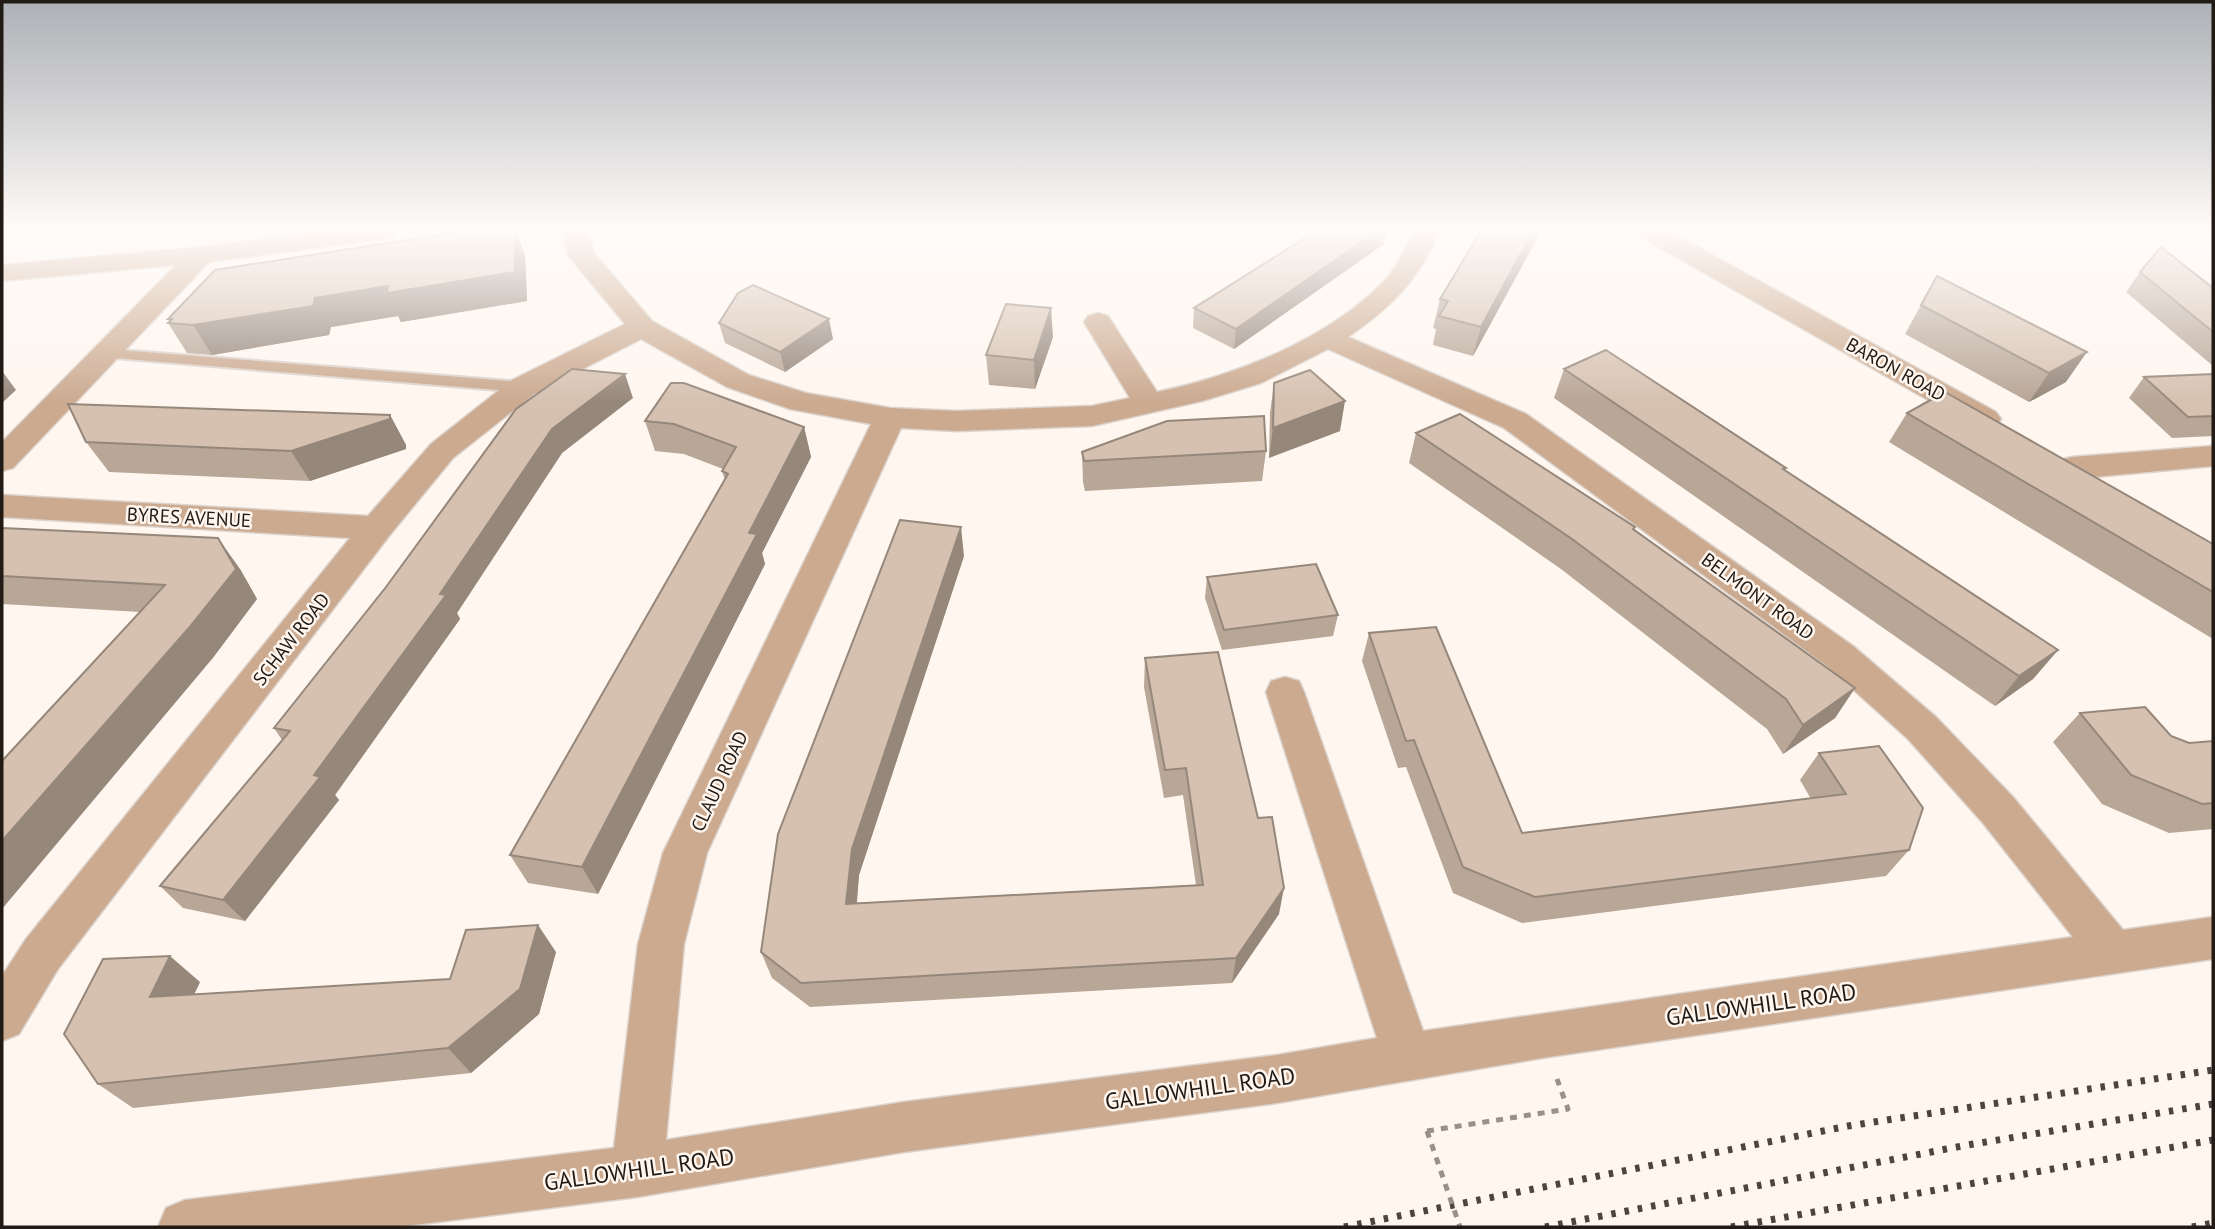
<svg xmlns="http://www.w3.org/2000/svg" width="2215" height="1229" viewBox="0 0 2215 1229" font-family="'PT Sans',sans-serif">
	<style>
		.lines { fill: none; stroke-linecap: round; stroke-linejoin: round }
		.lane-casing { stroke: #dcd3cc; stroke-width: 4 }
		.street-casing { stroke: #dcd3cc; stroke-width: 3 }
		.path { stroke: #989089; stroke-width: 5; stroke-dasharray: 7 7; stroke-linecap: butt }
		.lane { fill: #cbaa90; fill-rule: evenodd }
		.street { fill: #cbaa90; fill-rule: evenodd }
		.rail { stroke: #4c443e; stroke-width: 7; stroke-dasharray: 4.5 9; stroke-linecap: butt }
		.path-bridge { stroke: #989089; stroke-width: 5; stroke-dasharray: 7 7; stroke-linecap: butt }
		.wall { fill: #b8a697 }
		.shaded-wall { fill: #96877b }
		.building { fill: #d6c1b0; stroke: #96877b; stroke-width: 2 }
		.labels { text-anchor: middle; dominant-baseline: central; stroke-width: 5; stroke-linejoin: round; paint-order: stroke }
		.street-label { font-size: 19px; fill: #221a14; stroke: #fff6ef }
		.near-street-label { font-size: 23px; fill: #221a14; stroke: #fff6ef }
	</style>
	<rect width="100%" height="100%" fill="#fff6ef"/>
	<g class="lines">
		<defs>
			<polygon id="lane" points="107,349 523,382 531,387 523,392 102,357 99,354"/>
			<g id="street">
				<polygon points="323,231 397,231 393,237 384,239 209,262 13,468 2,471 2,442 176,265 2,281 2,265 201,247"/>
				<path d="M562,231H588L594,253L652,321L749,375L806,393L890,408L956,411L1092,406L1130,398L1084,322L1088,316L1098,313L1108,316L1157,392C1237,375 1330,339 1387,278C1399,264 1406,247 1414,231H1440C1418,280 1392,307 1348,337L1526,414L1853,646L1936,717L2013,797L2123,930L2213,917V959L1542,1058L1277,1103L904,1152L637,1197L397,1227H158L166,1208L185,1200L614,1148L638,944L663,853L871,424L790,409L727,387L641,339L534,394L453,458L389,536L58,969L19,1034L2,1041V976L26,939L350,538L2,517V495L368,516L431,444L512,380L625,324L568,255ZM1328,349L1504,428L1827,666L1908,739L1983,823L2073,937L1423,1031L1304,692L1299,681L1285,677L1271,681L1266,692L1377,1038L1277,1055L904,1102L666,1140L684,944L707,853L901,428L956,431L1092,426L1202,401L1261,383Z"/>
				<polygon points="1637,231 1669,231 1996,412 2001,419 1996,426 1985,429 1974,426 1641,237"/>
				<polygon points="2213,446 2213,466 2072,479 2060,476 2056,468 2060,460 2072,457"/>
			</g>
		</defs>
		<use href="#lane" class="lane-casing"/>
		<use href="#street" class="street-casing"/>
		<polyline class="path" points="1427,1131 1568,1109 1557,1079"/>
		<use href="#lane" class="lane"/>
		<use href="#street" class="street"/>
		<g class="rail">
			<polyline points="1344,1227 1848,1126 2213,1070"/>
			<polyline points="1545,1227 1962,1146 2213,1104"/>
			<polyline points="1731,1227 2213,1140"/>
			<polyline points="2192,1227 2213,1223"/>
		</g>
		<polyline class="path-bridge" points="1427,1131 1460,1227"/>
	</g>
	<g class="wall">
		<polygon points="1539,235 1473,356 1433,345 1436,329 1433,328 1440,299"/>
		<polygon points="1384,244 1234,349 1193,328 1194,308"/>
		<polygon points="525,255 527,301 401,322 398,316 331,327 329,335 212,355 187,353 168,323 170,321 168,319"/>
		<polygon points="2140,272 2213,288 2213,366 2126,292"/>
		<polygon points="1937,276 2066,382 2029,402 1905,334"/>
		<polygon points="719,323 833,339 785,372 725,343"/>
		<polygon points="1053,337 1035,389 989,385 986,355"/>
		<polygon points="1564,369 1785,470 2058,650 2033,679 1995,706 1554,398"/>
		<polygon points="2213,374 2213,436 2172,438 2129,398 2144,377"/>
		<polygon points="1274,383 1340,431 1269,458 1270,413"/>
		<polygon points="633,398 562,453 457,613 460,619 335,795 339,800 245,921 183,908 160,886 282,740 274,728 386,587"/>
		<polygon points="1907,413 2213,544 2213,639 1889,442"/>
		<polygon points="390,415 406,445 406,449 310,481 109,472 86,442"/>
		<polygon points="645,421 804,427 811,457 762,553 765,564 598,894 528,883 510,855 725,480 722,471 723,469 684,454 655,451"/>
		<polygon points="1416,433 1634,530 1855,688 1835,718 1783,754 1767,729 1561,569 1409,463"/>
		<polygon points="1266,451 1262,481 1085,491 1083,482 1082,452"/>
		<polygon points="2,528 240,569 257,599 212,659 140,612 2,604"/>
		<polygon points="964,556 859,875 857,903 1196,885 1183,795 1164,798 1144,687 1145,658 1279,914 1232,983 810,1007 772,978 761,952"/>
		<polygon points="1207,577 1338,615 1333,636 1222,650 1205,598"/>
		<polygon points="1369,633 1522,833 1811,799 1800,780 1819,753 1909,850 1886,876 1522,923 1453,893 1406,767 1398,768 1362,661"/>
		<polygon points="2080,713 2171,736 2189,743 2213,741 2213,829 2169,833 2102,804 2053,742"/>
		<polygon points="556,952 539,1014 471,1073 133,1108 98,1084 200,982 194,994 450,979"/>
	</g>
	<g class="shaded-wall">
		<polygon points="515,231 516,231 525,255 527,301 401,322 398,316 331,327 329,335 212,355 193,325 315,298"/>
		<polygon points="1377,231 1387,231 1384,244 1234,349 1236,329"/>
		<polygon points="1533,231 1540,231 1539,235 1473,356 1481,327"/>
		<polygon points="1051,308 1053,337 1035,389 1034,360"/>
		<polygon points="829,319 833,339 785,372 780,352"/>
		<polygon points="2087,352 2066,382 2029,402 2049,373"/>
		<polygon points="2,371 16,390 2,403"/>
		<polygon points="625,374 633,398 562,453 457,613 460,619 335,795 339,800 245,921 223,900 314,775 440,594 552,429"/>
		<polygon points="1345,401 1340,431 1269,458 1273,428"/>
		<polygon points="390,415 406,445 406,449 310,481 291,451"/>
		<polygon points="804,427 811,457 762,553 765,564 598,894 582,867 749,533"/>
		<polygon points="961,527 964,556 859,875 854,930 846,904 852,849"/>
		<polygon points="218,538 240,569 257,599 212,659 2,909 2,841"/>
		<polygon points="2058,650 2033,679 1995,706 2019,676"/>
		<polygon points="1855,688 1835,718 1783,754 1803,725"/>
		<polygon points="1284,888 1279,914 1232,983 1236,958"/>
		<polygon points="538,925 556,952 539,1014 471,1073 448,1048"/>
		<polygon points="170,956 200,982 181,1022 150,997"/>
	</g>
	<g class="building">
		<polygon points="464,231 515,231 515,272 387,293 388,286 315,298 313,306 193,325 168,323 172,319 168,319 215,270"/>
		<polygon points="1316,231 1377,231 1236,329 1194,308"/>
		<polygon points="1481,231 1533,231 1481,327 1439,316 1448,301 1440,299"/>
		<polygon points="2161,247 2213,288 2213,332 2140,272"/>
		<polygon points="1937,276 2087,352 2049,373 1921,305"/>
		<polygon points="753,285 829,319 780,352 719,323 738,293"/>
		<polygon points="1006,304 1051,308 1034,360 986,355"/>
		<polygon points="1606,350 1786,468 1783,469 2058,650 2019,676 1564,369"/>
		<polygon points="572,369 625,374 552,429 440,594 446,595 314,775 320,777 223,900 160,886 290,731 274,728 386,587 516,409"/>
		<polygon points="1310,370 1345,401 1273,428 1274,383"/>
		<polygon points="2213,374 2213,416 2188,417 2144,377"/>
		<polygon points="671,383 684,383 804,427 749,533 757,534 582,867 510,855 728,474 722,471 736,447 674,424 645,421"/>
		<polygon points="1945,392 2213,544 2213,592 1907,413"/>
		<polygon points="68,404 390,415 390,419 291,451 86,442"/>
		<polygon points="1460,414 1635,527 1633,529 1855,688 1803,725 1786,699 1572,539 1416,433"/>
		<polygon points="1264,416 1266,451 1084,461 1082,452 1167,421"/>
		<polygon points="900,520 961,527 852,849 846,904 1203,885 1186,768 1165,770 1145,658 1218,652 1258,818 1272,817 1284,888 1236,958 801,983 761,952 778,834"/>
		<polygon points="2,528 218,538 236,569 188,629 2,841 2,761 165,585 2,576"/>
		<polygon points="1316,564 1338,615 1224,630 1207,577"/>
		<polygon points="1436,627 1522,833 1846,794 1819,753 1879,746 1923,808 1909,850 1535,897 1463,867 1414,740 1406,741 1369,633"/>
		<polygon points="2145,707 2171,736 2189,743 2213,741 2213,803 2202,804 2131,775 2080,713"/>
		<polygon points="538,925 520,989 448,1048 98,1084 64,1034 103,959 170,956 150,997 450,979 466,930"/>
	</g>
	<linearGradient id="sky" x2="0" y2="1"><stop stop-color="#adb0b6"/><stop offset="0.57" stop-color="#fffbf8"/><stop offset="1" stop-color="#fffbf8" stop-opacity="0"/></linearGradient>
	<rect width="2215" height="403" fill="url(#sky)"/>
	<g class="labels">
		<g class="street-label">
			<text transform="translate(1896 369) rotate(29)">BARON ROAD</text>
			<text transform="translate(189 517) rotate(3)">BYRES AVENUE</text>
			<text transform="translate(1758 596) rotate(36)">BELMONT ROAD</text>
			<text transform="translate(291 639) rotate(-52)">SCHAW ROAD</text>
			<text transform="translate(719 781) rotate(-65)">CLAUD ROAD</text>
		</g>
		<g class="near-street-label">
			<text transform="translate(1761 1004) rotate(-8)">GALLOWHILL ROAD</text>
			<text transform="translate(1200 1088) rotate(-8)">GALLOWHILL ROAD</text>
			<text transform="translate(639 1169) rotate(-8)">GALLOWHILL ROAD</text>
		</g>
	</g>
	<rect width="2215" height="1229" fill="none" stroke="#221a14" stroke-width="7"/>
</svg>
